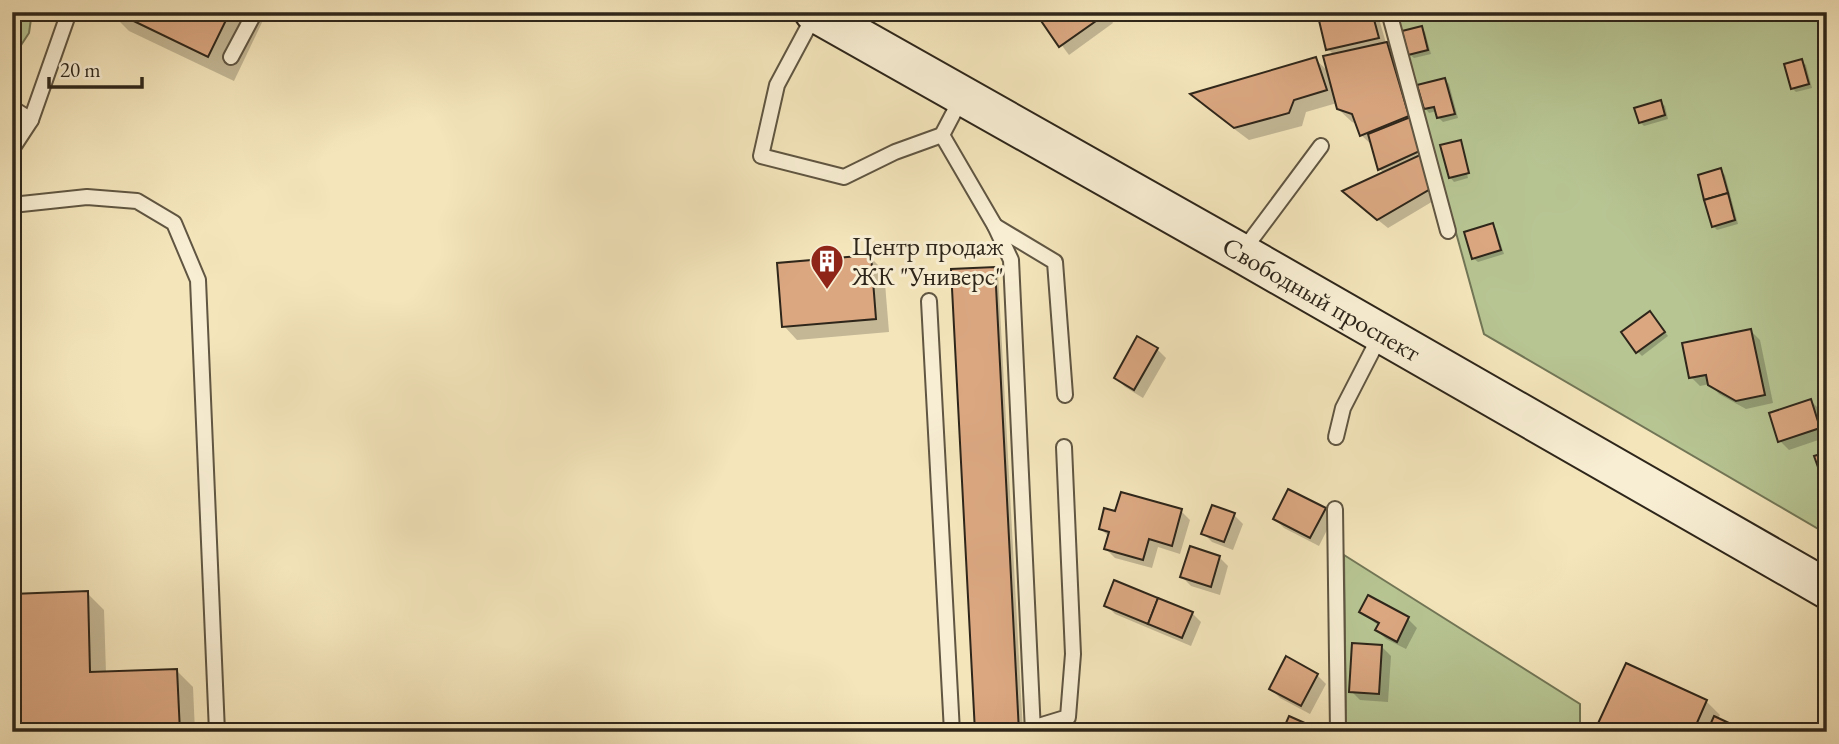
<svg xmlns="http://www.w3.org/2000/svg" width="1839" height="744" viewBox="0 0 1839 744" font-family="'EB Garamond',serif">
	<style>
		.green { fill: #b7c593; stroke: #727656; stroke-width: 2 }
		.shadow { fill: #0003 }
		.building { fill: #daa781; stroke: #2e261a; stroke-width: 2 }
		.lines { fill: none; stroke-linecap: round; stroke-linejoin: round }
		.service-casing { stroke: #605642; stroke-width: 18 }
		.secondary-casing { stroke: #2e261a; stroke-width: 42 }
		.service { stroke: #f8eed3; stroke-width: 14 }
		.secondary { stroke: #f8eed3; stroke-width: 38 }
		.labels { text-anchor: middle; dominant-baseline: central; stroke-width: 6; stroke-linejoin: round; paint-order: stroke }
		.poi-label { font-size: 26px; fill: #2e261a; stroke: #f8eed3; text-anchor: start }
		.street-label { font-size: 26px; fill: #2e261a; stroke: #f8eed3 }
	</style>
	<rect width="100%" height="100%" fill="#f4e5bb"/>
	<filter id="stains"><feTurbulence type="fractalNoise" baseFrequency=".00286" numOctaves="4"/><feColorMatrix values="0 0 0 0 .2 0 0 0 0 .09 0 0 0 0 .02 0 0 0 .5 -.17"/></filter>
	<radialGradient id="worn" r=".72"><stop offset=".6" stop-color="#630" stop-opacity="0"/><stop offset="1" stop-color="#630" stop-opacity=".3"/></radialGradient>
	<g class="green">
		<polygon points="12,12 32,12 29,33 12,59"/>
		<polygon points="1395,12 1827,12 1827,534 1484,334"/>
		<polygon points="1344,555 1580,704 1580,732 1346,732"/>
	</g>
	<g class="shadow">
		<polygon points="110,12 267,12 234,81 129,31"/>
		<polygon points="1037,12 1106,12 1113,23 1069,55"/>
		<polygon points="1319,12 1377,12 1386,43 1400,57 1440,197 1388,228 1353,200 1384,174 1380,169 1374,147 1361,135 1357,124 1352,122 1338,109 1337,103 1306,112 1302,126 1249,140 1205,107 1193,95 1315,59 1329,72 1334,55 1328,49"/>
		<polygon points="1421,28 1425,32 1431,54 1414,58 1409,54"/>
		<polygon points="1801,61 1806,65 1812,88 1796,92 1792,88"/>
		<polygon points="1445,80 1449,84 1458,118 1443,122 1438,117 1437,111 1429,113 1425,108"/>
		<polygon points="1660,102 1665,106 1668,119 1644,126 1640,122"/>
		<polygon points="1460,142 1463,144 1460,144 1468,178 1454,182 1450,177"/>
		<polygon points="1720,170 1725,175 1738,224 1717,230 1713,226"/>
		<polygon points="1492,225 1496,229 1504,254 1478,262 1473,258"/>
		<polygon points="870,257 884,271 889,332 797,340 784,326"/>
		<polygon points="994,269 998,273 1023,732 977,732"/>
		<polygon points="1654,317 1668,336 1642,356 1638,352"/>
		<polygon points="1751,331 1760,340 1773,403 1746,409 1719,394 1710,384 1700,386 1691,377"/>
		<polygon points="1157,349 1166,358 1143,398 1125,387 1116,378"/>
		<polygon points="1811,401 1820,410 1827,437 1789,450 1780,441"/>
		<polygon points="1324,509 1333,518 1319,546 1284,528 1275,519"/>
		<polygon points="1181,511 1190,520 1180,554 1158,547 1152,568 1115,558 1106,549 1109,537 1101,529 1116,513"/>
		<polygon points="1234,515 1243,524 1233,550 1212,542 1203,533"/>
		<polygon points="1219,557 1228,566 1220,595 1191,586 1182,577"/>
		<polygon points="87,593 104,610 106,673 177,671 193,687 195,732 12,732 17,667"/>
		<polygon points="1369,598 1408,619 1417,628 1406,649 1386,639 1377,630 1379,626 1361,612"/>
		<polygon points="1106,605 1192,613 1201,622 1191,646 1115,614"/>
		<polygon points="1382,647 1391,656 1388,702 1360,700 1351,691"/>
		<polygon points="1627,665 1706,701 1720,715 1717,720 1744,732 1596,732"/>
		<polygon points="1317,675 1326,684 1310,714 1280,698 1271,689"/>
	</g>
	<g class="building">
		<polygon points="115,12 230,12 208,57"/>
		<polygon points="1035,12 1105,12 1106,14 1059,47"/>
		<polygon points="1317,12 1372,12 1379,38 1326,50"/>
		<polygon points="1422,26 1428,50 1408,55 1402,31"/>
		<polygon points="1387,42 1409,116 1360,136 1352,114 1337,109 1323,56"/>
		<polygon points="1316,57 1327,90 1294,100 1289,113 1234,128 1190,94"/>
		<polygon points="1802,59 1809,84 1791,89 1784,64"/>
		<polygon points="1445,78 1455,114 1437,118 1434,107 1424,109 1417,85"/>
		<polygon points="1661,100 1665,115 1639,123 1634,108"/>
		<polygon points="1413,116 1422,150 1378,170 1368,134"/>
		<polygon points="1461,140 1469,173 1449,178 1440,145"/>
		<polygon points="1420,155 1432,188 1377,220 1342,191"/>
		<polygon points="1721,168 1728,193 1704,200 1698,175"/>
		<polygon points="1728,193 1735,220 1712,227 1704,200"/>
		<polygon points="1493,223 1501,250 1472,259 1464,232"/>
		<polygon points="871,255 876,319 782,327 777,263"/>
		<polygon points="995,267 1019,732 975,732 951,269"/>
		<polygon points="1650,311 1665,332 1636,353 1621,332"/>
		<polygon points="1751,329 1765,395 1736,401 1708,385 1706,375 1689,378 1682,343"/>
		<polygon points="1137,336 1158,348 1134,390 1114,378"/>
		<polygon points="1811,399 1820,428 1778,442 1769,413"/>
		<polygon points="1827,452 1827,480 1823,481 1814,456"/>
		<polygon points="1288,489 1326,508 1310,538 1273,519"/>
		<polygon points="1121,492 1182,509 1172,546 1149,539 1143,560 1104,549 1109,532 1099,529 1104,508 1115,511"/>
		<polygon points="1212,505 1235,513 1224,542 1201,534"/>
		<polygon points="1190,546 1220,556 1211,587 1180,577"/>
		<polygon points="1114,580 1158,598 1148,624 1104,606"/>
		<polygon points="88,591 90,672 177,669 180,732 12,732 12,665 15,665 12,594"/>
		<polygon points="1368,595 1409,617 1397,642 1375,630 1379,623 1359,612"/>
		<polygon points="1158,598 1193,612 1182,638 1148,624"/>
		<polygon points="1352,643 1382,645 1379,694 1349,692"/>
		<polygon points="1286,656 1318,674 1301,706 1269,689"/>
		<polygon points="1626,663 1707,700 1693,732 1594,732"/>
		<polygon points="1289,716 1325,732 1282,732"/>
		<polygon points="1714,716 1748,732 1707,732"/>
	</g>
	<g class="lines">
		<defs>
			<g id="service">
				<polyline points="1389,12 1448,231"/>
				<polyline points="815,14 777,85 761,156 844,177 895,152 942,135 962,97"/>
				<polyline points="231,57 255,12"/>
				<polyline points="12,108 31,120"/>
				<polyline points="942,135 995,226 1011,260 1033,732"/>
				<polyline points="12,149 31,120 69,12"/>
				<polyline points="12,205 87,197 137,201 174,223 198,280 217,732"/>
				<polyline points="995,226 1055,262 1065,395"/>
				<polyline points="1242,252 1321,146"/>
				<polyline points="929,301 952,732"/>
				<polyline points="1336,437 1343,408 1381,334"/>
				<polyline points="1335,509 1338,732"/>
				<polyline points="1032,728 1068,717 1073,654 1064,447"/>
			</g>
			<g id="secondary">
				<path id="s1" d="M814,12L1241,253L1827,589"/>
			</g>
		</defs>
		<use href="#service" class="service-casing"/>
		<use href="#secondary" class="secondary-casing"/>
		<use href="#service" class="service"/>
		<use href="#secondary" class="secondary"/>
	</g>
	<defs>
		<symbol id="building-pin" viewBox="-11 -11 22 30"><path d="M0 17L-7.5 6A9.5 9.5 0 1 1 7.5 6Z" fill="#8f2418" stroke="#f8eed3"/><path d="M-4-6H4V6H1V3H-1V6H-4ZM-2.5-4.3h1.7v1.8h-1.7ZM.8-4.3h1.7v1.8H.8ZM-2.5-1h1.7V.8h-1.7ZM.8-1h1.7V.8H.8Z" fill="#fff"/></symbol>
	</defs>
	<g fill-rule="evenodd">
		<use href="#building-pin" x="808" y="242" width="38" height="52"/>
	</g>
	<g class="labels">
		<g class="poi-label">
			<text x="852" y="246">Центр продаж<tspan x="852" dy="30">ЖК "Универс"</tspan></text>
		</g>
		<g class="street-label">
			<text stroke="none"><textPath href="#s1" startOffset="583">Свободный проспект</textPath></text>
		</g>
	</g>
	<rect width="1839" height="744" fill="none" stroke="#f4e5bb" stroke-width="42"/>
	<rect x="14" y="14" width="1811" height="716" fill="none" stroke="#2e261a" stroke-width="3.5"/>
	<rect x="21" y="21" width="1797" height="702" fill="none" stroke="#2e261a" stroke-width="2"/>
	<path d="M49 77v10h93v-10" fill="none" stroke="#2e261a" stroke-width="3.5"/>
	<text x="60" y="77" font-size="21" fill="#2e261a" stroke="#f8eed3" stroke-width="5" paint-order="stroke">20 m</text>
	<rect width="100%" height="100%" filter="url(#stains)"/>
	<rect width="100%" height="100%" fill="url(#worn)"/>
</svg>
